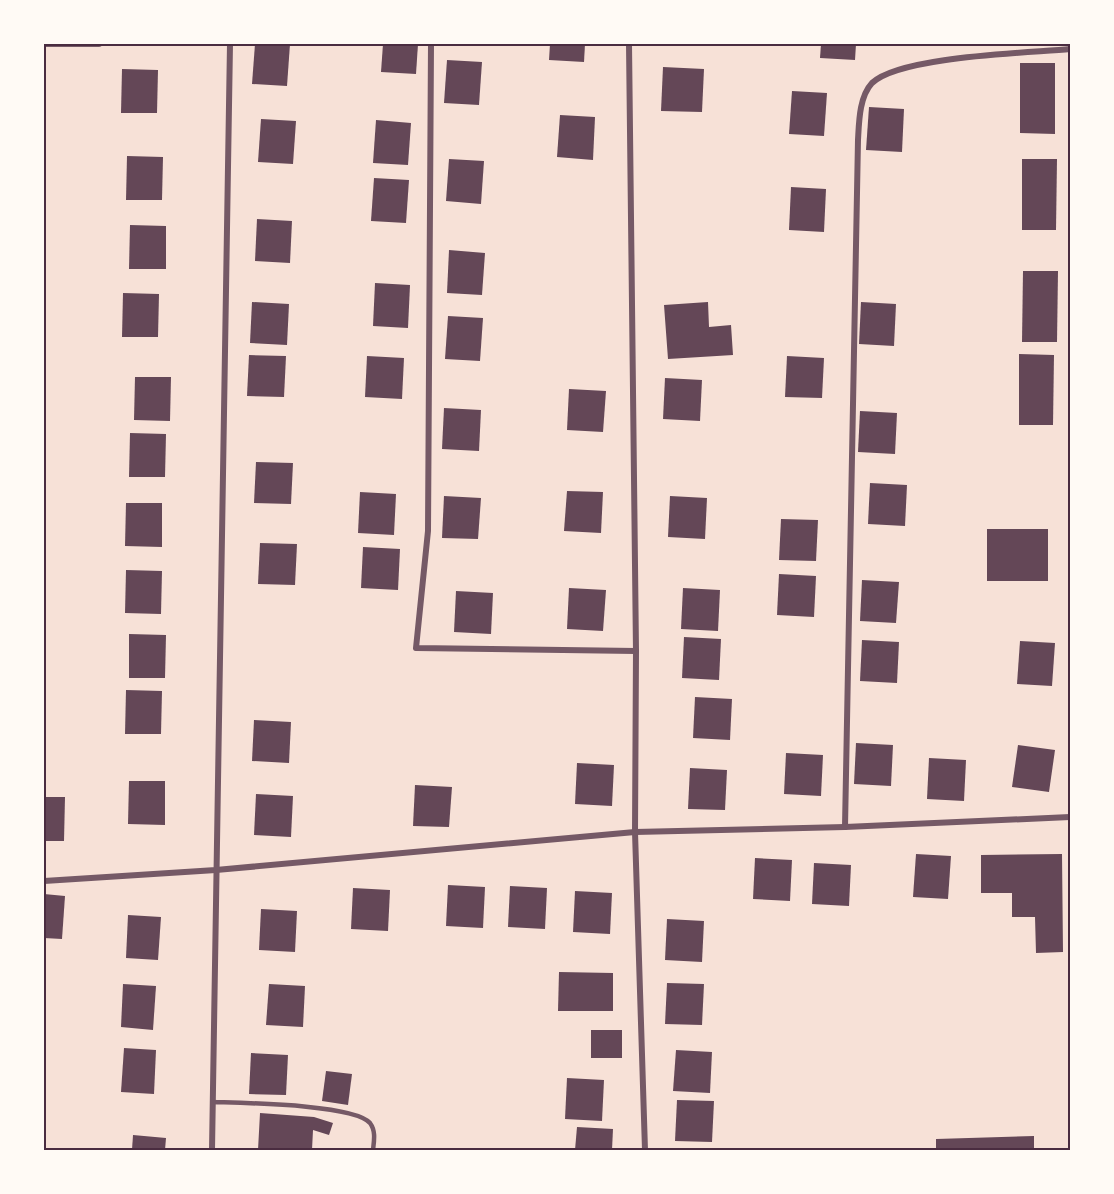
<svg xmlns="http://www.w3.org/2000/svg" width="1114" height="1194" viewBox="0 0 1114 1194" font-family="'PT Sans Narrow',sans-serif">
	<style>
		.building { fill: #644757 }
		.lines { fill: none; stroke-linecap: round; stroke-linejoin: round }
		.service { stroke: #755966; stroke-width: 4.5 }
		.minor { stroke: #755966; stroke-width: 6 }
		.neatline { fill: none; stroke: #4a2c40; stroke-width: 2 }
	</style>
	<rect width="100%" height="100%" fill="#f7e1d7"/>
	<g class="building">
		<polygon points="255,44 290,44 287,86 252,84"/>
		<polygon points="383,44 418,44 416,74 381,72"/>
		<polygon points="550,44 585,44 584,62 549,60"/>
		<polygon points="821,44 856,44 855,60 820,58"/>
		<polygon points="447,60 482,62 479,105 444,103"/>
		<polygon points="1020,63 1055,63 1055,134 1020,133"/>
		<polygon points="663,67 704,69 702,112 661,111"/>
		<polygon points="122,69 158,70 157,113 121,113"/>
		<polygon points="792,91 827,93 824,136 789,134"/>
		<polygon points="869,107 904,109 902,152 866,150"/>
		<polygon points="560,115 595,117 593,160 557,157"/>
		<polygon points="261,119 296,121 293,164 258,162"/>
		<polygon points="376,120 411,123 408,165 373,163"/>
		<polygon points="127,156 163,157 162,200 126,200"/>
		<polygon points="449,159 484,161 481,204 446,201"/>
		<polygon points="1022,159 1057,159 1056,230 1022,230"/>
		<polygon points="374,178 409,180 406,223 371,221"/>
		<polygon points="791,187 826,189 824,232 789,230"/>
		<polygon points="257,219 292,221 290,263 255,261"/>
		<polygon points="130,225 166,226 166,269 129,269"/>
		<polygon points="449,250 485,253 482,295 447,293"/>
		<polygon points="1023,271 1058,271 1057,342 1022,342"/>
		<polygon points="375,283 410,285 408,328 373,326"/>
		<polygon points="123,293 159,294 158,337 122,337"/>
		<polygon points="252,302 289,304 287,345 250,343"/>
		<polygon points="708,302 709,327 731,325 733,355 668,359 664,305"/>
		<polygon points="861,302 896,304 894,346 859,344"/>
		<polygon points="448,316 483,318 480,361 445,359"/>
		<polygon points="1019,354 1054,355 1053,425 1019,425"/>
		<polygon points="249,355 286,356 284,397 247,396"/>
		<polygon points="367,356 404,358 402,399 365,397"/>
		<polygon points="787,356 824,358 822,398 785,397"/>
		<polygon points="135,377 171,377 170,421 134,420"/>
		<polygon points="665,378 702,380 700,421 663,419"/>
		<polygon points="569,389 606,391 603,432 567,430"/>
		<polygon points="444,408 481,410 479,451 442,449"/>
		<polygon points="860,411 897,413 895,454 858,452"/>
		<polygon points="130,433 166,434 165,477 129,477"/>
		<polygon points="256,462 293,463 291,504 254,503"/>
		<polygon points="870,483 907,485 905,526 868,524"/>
		<polygon points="567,491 603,492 601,533 564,531"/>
		<polygon points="360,492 396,494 394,535 358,533"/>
		<polygon points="444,496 481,498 478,539 442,538"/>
		<polygon points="670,496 707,498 705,539 668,537"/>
		<polygon points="126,503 162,503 162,547 125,546"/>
		<polygon points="781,519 818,520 816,561 779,560"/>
		<rect x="987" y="529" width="61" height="52"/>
		<polygon points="260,543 297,544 295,585 258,584"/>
		<polygon points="363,547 400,549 398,590 361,588"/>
		<polygon points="126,570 162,571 161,614 125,613"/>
		<polygon points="779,574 816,576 814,617 777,615"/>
		<polygon points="862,580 899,582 896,623 860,621"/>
		<polygon points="569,588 606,590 603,631 567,629"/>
		<polygon points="683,588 720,590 718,631 681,629"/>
		<polygon points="456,591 493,593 491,634 454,632"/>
		<polygon points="129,634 166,635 165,678 129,678"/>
		<polygon points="684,637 721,639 719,680 682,678"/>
		<polygon points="862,640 899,642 897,683 860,681"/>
		<polygon points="1020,641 1055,643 1052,686 1017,684"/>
		<polygon points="126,690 162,691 161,734 125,734"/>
		<polygon points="695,697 732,699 730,740 693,738"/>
		<polygon points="254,720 291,722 289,763 252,761"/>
		<polygon points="856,743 893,745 891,786 854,784"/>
		<polygon points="1018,745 1055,750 1049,792 1012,787"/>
		<polygon points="786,753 823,755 821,796 784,794"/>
		<polygon points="929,758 966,760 964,801 927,799"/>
		<polygon points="577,763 614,765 612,806 575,804"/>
		<polygon points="690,768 727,770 725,810 688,809"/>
		<polygon points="129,781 165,781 165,825 128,824"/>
		<polygon points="415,785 452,787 449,827 413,826"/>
		<polygon points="256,794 293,796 291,837 254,835"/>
		<polygon points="44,797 65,797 64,841 44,841"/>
		<polygon points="916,854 951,856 948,899 913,897"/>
		<polygon points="1062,854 1063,952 1036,953 1035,917 1012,917 1012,893 981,893 981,855"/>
		<polygon points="755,858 792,860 790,901 753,899"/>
		<polygon points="814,863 851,865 849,906 812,904"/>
		<polygon points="448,885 485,887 483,928 446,926"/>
		<polygon points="510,886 547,888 545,929 508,927"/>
		<polygon points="353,888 390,890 388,931 351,929"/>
		<polygon points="575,891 612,893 610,934 573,932"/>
		<polygon points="44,894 65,896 62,939 44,938"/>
		<polygon points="261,909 297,911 295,952 259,950"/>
		<polygon points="128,915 161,917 158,960 126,958"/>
		<polygon points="667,919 704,921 702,962 665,960"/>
		<polygon points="559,972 613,973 613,1011 558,1011"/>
		<polygon points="667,983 704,984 702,1025 665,1024"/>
		<polygon points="123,984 156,986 153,1030 121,1027"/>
		<polygon points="269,984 305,986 303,1027 266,1025"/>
		<rect x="591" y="1030" width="31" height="28"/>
		<polygon points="124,1048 156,1050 154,1094 121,1092"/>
		<polygon points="676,1050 712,1052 710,1093 673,1091"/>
		<polygon points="251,1053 288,1055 286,1095 249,1094"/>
		<polygon points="326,1071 352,1074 348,1105 322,1101"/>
		<polygon points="567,1078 604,1080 602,1121 565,1119"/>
		<polygon points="677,1100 714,1101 712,1142 675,1141"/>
		<polygon points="260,1113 314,1117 333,1123 329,1135 313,1130 312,1150 258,1150"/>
		<polygon points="577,1127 613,1129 612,1150 575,1150"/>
		<polygon points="133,1135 166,1138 165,1150 132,1150"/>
		<polygon points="1034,1136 1034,1150 936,1150 936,1139"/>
	</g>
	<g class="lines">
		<path class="service" d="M213,1102C241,1103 354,1104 370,1123C376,1131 374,1141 373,1150"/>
		<g class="minor">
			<polyline points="44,44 99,44"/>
			<polyline points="431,44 428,531 416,648 636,651"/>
			<polyline points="629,44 636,651 635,832 645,1150"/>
			<path d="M845,827L858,140C859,123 859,97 872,83C900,56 1028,53 1070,49"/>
			<polyline points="44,881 216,870 635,832 845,827 1070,817"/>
			<polyline points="212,1150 230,44"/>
		</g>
	</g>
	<rect width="1114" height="1194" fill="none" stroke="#fffaf5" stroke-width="90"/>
	<rect x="45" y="45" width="1024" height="1104" class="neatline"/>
</svg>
